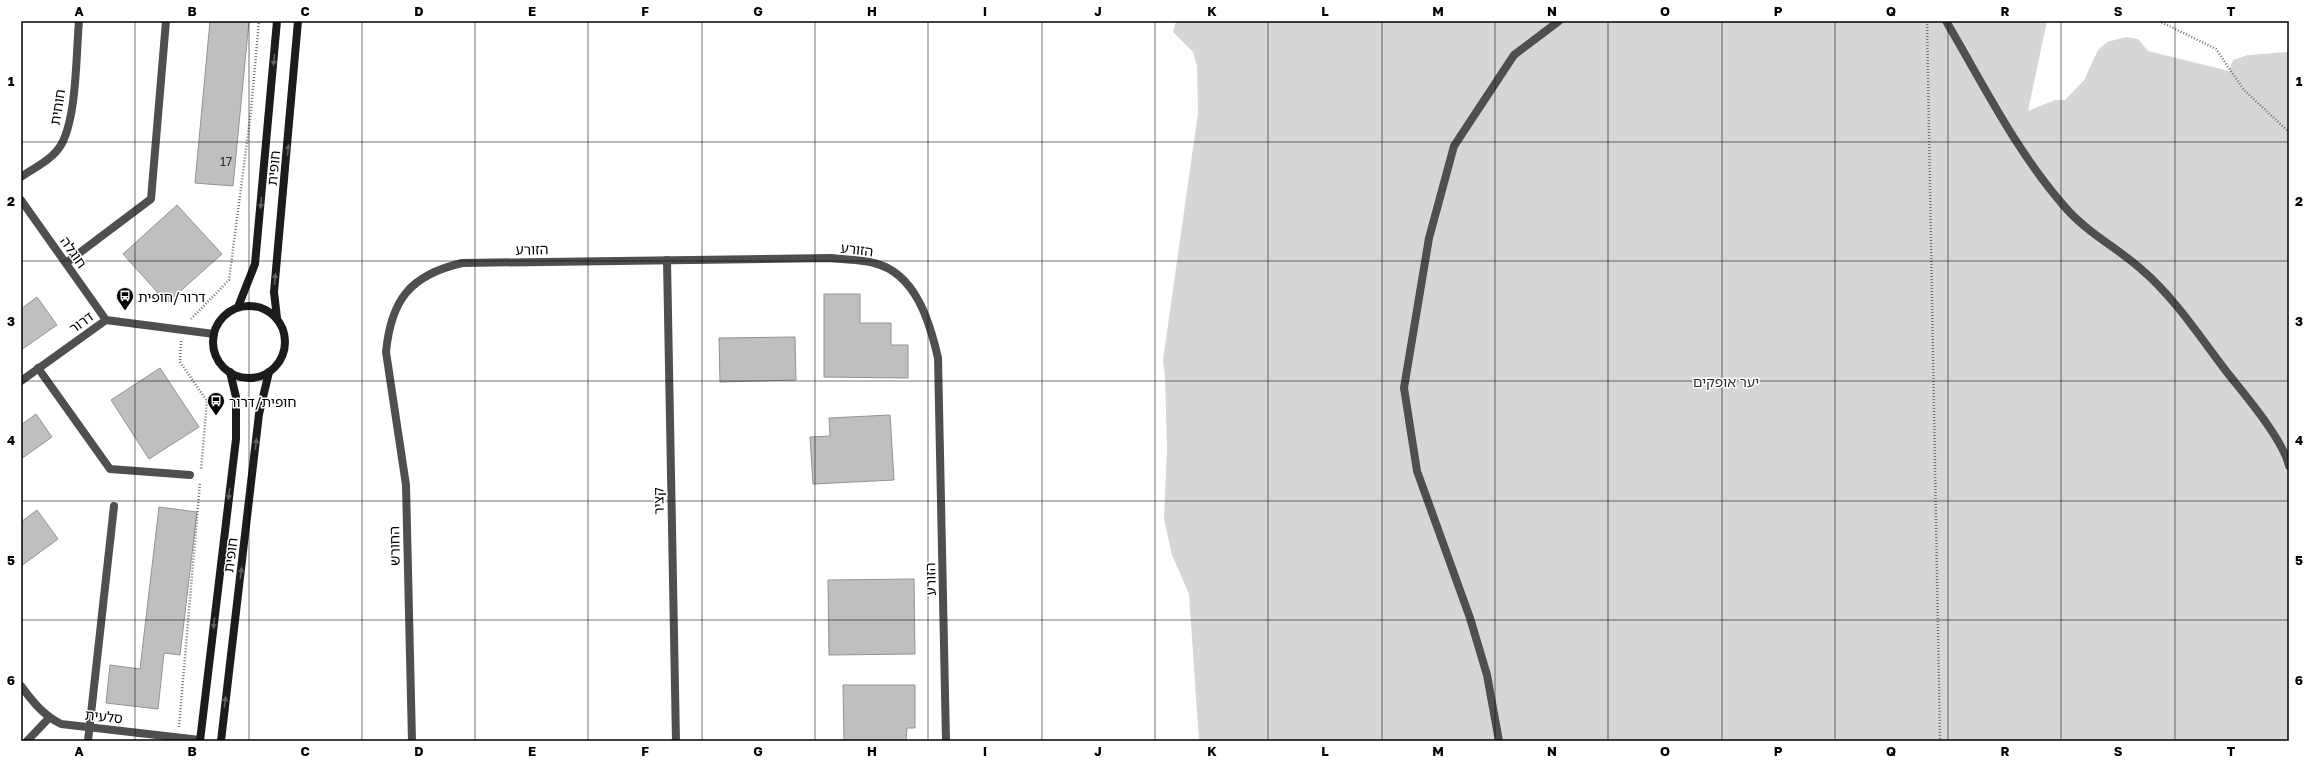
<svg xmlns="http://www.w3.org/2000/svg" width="2310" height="762" viewBox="0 0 2310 762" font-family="'Golos Text','Noto Sans Hebrew',sans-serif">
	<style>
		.green { fill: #d6d6d6 }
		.building { fill: #bfbfbf; stroke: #939393 }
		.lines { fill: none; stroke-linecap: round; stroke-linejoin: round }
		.path { stroke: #717171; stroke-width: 2.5; stroke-dasharray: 1 2; stroke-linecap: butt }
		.service { stroke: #4f4f4f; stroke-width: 8 }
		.minor { stroke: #4f4f4f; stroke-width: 8 }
		.tertiary { stroke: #4f4f4f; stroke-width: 8 }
		.secondary { stroke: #1c1c1c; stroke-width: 8 }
		.oneway { fill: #606060 }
		.grid { fill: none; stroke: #000; stroke-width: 1; stroke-opacity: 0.55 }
		.labels { text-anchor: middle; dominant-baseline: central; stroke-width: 3; stroke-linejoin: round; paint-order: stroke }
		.number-label { font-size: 12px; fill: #303030 }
		.street-label { font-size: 14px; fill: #000; stroke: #fff }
		.poi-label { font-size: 14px; fill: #000; stroke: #fff; text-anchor: start }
		.park-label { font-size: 14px; fill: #2d2d2d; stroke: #fff }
		.neatline { fill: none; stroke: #000; stroke-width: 1.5 }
		.grid-label { font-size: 13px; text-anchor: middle; font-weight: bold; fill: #000 }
	</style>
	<rect width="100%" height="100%" fill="#fff"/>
	<polygon class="green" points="1176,21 2047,21 2028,111 2055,100 2065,100 2084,80 2098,50 2107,42 2126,37 2138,39 2148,51 2229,71 2233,60 2248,55 2289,52 2289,741 1199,741 1189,594 1172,555 1164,519 1167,449 1165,377 1163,360 1198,113 1197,66 1193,52 1173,32"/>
	<g class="building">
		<polygon points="210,21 249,21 233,186 195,183"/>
		<polygon points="177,205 222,254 167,303 123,254"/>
		<polygon points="824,294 860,294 860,323 891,323 891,345 908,345 908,378 824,377"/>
		<polygon points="37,297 57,325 21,350 21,309"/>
		<polygon points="795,337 796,380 720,382 719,338"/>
		<polygon points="160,368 199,427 149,459 111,400"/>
		<polygon points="36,414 52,437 21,459 21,425"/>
		<polygon points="890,415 894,480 813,484 810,437 830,436 829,418"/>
		<polygon points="159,507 197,512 180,655 164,653 158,709 106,703 110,665 140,669"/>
		<polygon points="37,510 58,539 21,566 21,522"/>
		<polygon points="914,579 915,654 829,655 828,580"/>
		<polygon points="843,685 915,685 915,728 907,728 906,741 844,741"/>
	</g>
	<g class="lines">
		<g class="path">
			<polyline points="1927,21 1940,741"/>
			<polyline points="2159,21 2216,49 2244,90 2289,132"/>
			<polyline points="191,319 229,280 251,111 259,21"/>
			<polyline points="181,341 180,362 207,401 201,470"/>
			<polyline points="179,727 200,482"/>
		</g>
		<g class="service">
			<polyline points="66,263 151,199 166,21"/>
			<polyline points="38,368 110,469 190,475"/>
			<polyline points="88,741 114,506"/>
		</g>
		<g class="minor">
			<path d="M1946,21C1983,84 2016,151 2064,206C2086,232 2116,247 2141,269C2174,297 2200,337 2226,371C2244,394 2283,439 2289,466"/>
			<path d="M21,177C34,168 53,159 61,145C77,117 76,54 79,21"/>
			<polyline points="21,200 106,320"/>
			<polyline points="667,260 676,741"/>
			<path d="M21,686C33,702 43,715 61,724L200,740"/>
			<polyline points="27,741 49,718"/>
			<path d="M412,741L406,485L386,352C391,300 410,275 462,263L831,258C845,260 861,259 874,263C916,273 930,323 938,358L946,741"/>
			<polyline points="1499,741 1487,675 1470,618 1417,471 1404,388 1429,238 1454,146 1514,55 1559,21"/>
		</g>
		<polyline class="tertiary" points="21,381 106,320 214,334"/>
		<g class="secondary">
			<circle cx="249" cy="342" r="36"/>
			<polyline points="238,307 255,264 277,21"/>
			<polyline points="277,318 274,292 298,21"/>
			<polyline points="200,741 236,439 236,397 230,372"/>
			<polyline points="221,741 259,414 269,372"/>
		</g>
	</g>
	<defs><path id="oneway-solid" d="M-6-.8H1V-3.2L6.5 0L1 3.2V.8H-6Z"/></defs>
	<g class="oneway">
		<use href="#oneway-solid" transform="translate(274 60) rotate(95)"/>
		<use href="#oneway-solid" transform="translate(288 150) rotate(-84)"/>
		<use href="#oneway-solid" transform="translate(261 203) rotate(95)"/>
		<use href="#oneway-solid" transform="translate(275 279) rotate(-85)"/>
		<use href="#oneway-solid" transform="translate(256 444) rotate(-83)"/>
		<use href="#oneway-solid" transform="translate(229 494) rotate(97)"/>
		<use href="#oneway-solid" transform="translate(241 573) rotate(-83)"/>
		<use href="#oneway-solid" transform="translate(214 623) rotate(97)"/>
		<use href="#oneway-solid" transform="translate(225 702) rotate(-83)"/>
	</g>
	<path class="grid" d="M135,21V741M249,21V741M362,21V741M475,21V741M588,21V741M702,21V741M815,21V741M928,21V741M1042,21V741M1155,21V741M1268,21V741M1382,21V741M1495,21V741M1608,21V741M1722,21V741M1835,21V741M1948,21V741M2061,21V741M2175,21V741M21,142H2289M21,261H2289M21,381H2289M21,501H2289M21,620H2289"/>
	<defs>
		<symbol id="bus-pin" viewBox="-11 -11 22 30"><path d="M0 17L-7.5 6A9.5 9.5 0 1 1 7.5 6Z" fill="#000" stroke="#fff"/><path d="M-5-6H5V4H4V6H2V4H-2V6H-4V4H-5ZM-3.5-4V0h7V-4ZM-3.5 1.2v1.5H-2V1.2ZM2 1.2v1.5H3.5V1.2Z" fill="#fff"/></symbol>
	</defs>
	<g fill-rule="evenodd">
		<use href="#bus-pin" x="115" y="286" width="20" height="27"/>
		<use href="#bus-pin" x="206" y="391" width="20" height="27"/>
	</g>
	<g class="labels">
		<g class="number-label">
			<text x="226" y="161">17</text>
		</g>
		<g class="street-label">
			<text transform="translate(57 107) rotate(-81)">חוחית</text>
			<text transform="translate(273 168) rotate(-84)">חופית</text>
			<text transform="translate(532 249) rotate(-1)">הזורע</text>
			<text transform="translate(857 249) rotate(7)">הזורע</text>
			<text transform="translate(74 252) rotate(55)">חוגלה</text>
			<text transform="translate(81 322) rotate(-36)">דרור</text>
			<text transform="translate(658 501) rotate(-91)">קציר</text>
			<text transform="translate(394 546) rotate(-91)">החורש</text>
			<text transform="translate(230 555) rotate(-83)">חופית</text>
			<text transform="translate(930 579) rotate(-91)">הזורע</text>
			<text transform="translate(104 716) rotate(6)">סלעית</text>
		</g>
		<g class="poi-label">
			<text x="138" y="296">דרור/חופית</text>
			<text x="229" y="401">חופית/דרור</text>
		</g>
		<g class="park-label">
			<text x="1726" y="381">יער אופקים</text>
		</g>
	</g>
	<rect width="2310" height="762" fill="none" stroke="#ffffff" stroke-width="44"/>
	<rect x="22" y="22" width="2266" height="718" class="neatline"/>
	<g class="grid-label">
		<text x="79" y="16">A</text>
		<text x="192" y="16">B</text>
		<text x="305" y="16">C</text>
		<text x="419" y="16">D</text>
		<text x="532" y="16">E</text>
		<text x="645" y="16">F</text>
		<text x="758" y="16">G</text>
		<text x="872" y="16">H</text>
		<text x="985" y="16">I</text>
		<text x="1098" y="16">J</text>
		<text x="1212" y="16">K</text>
		<text x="1325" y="16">L</text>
		<text x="1438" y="16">M</text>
		<text x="1552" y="16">N</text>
		<text x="1665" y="16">O</text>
		<text x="1778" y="16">P</text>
		<text x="1891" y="16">Q</text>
		<text x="2005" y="16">R</text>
		<text x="2118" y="16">S</text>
		<text x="2231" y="16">T</text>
		<text x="11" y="86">1</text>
		<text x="2299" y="86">1</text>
		<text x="11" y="206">2</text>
		<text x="2299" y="206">2</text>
		<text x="11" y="326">3</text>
		<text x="2299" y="326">3</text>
		<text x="11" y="445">4</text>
		<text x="2299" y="445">4</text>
		<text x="11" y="565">5</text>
		<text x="2299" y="565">5</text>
		<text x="11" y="685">6</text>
		<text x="2299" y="685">6</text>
		<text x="79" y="756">A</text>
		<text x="192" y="756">B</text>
		<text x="305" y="756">C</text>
		<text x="419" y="756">D</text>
		<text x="532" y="756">E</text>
		<text x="645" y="756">F</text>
		<text x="758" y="756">G</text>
		<text x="872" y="756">H</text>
		<text x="985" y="756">I</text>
		<text x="1098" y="756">J</text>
		<text x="1212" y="756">K</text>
		<text x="1325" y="756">L</text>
		<text x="1438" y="756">M</text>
		<text x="1552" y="756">N</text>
		<text x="1665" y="756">O</text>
		<text x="1778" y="756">P</text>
		<text x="1891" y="756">Q</text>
		<text x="2005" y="756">R</text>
		<text x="2118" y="756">S</text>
		<text x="2231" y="756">T</text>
	</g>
</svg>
